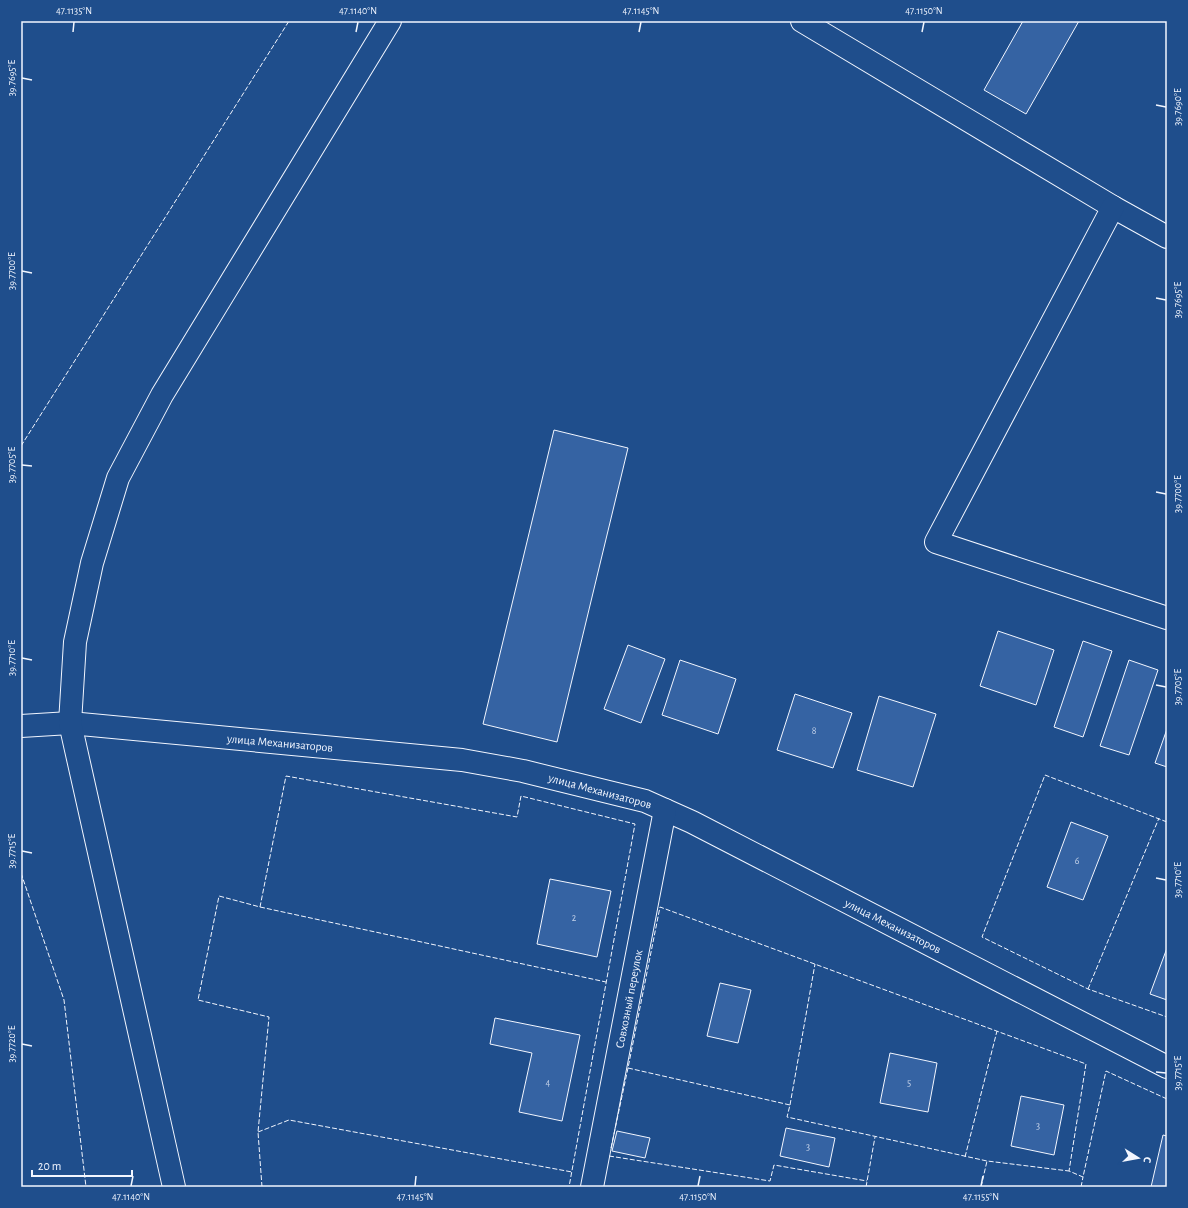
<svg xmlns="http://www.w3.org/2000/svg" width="1188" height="1208" viewBox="0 0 1188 1208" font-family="'Alegreya Sans',sans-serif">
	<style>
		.building { fill: #3563a3; stroke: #f2f6ff }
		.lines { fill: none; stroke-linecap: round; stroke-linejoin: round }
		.minor-casing { stroke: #f2f6ff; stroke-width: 24 }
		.minor { stroke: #1f4e8c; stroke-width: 22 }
		.fence { stroke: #f2f6ff; stroke-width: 1; stroke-dasharray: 5 2; stroke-linecap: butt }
		.ticks { fill: none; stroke: #f2f6ff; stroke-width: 1.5 }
		.labels { text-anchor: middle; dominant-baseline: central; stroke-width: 3; stroke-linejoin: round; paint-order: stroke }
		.number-label { font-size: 10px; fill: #c3d1e8 }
		.street-label { font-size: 12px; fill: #f2f6ff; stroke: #1f4e8c }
		.neatline { fill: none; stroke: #f2f6ff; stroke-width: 1.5 }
		.ticks-label { font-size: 10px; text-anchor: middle; fill: #f2f6ff }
	</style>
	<rect width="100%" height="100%" fill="#1f4e8c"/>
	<g class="building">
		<polygon points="1023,21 1079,21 1026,114 984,90"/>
		<polygon points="554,430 628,448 557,742 483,724"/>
		<polygon points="998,631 1054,650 1036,705 980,686"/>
		<polygon points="1083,641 1112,651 1083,737 1054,727"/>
		<polygon points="628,645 665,659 641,723 604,709"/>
		<polygon points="680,660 736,679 718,734 662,715"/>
		<polygon points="1129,660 1158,670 1129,755 1100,746"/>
		<polygon points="795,694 852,713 833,768 777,750"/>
		<polygon points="879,696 936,714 913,787 857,770"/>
		<polygon points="1167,729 1167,767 1155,763"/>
		<polygon points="1071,822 1108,836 1083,900 1047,887"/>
		<polygon points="550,879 611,891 597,957 537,944"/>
		<polygon points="1167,948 1167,1000 1150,994"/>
		<polygon points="720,983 751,990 738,1043 707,1036"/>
		<polygon points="495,1018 580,1035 562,1121 519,1112 532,1053 490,1044"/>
		<polygon points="890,1053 937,1063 928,1112 880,1103"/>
		<polygon points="1021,1096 1064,1105 1054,1155 1011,1146"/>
		<polygon points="786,1128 835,1138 829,1167 780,1156"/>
		<polygon points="617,1131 650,1138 645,1158 612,1151"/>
		<polygon points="1163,1135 1167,1136 1167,1187 1151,1187"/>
	</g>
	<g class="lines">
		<defs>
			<g id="minor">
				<polyline points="802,21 1113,207 1167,237"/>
				<polyline points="1113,207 936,542 1167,618"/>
				<polyline points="21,726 70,723 462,760 523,771 645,801 692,822 1167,1067"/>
				<polyline points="174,1187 70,723 75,642 92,563 118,478 162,395 390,21"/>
				<polyline points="592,1187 665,810"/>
			</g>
		</defs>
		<use href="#minor" class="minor-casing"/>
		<use href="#minor" class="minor"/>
		<g class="fence">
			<polyline points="21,446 289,21"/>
			<polyline points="1167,822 1045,775 982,937 1088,989 1167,1017"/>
			<polyline points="21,873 64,1000 86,1187"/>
			<polyline points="260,907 606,982"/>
			<polyline points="1088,989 1159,818"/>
			<polyline points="628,1068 790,1105 787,1117 987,1161 1069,1171"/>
			<polyline points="790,1105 815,964"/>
			<polyline points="258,1132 289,1120 572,1172"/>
			<polyline points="611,1148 628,1068 660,907 1086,1064 1069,1171 1083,1177 1106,1071 1167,1099"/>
			<polyline points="609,1156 770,1181 774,1165 867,1181"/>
			<polyline points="965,1157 997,1031"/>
			<polyline points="262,1187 258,1132 269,1017 198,1000 219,896 260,907 286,776 517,817 521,796 635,824 569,1187"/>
			<polyline points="866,1187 875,1137"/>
			<polyline points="981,1187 987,1161"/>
			<polyline points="1081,1187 1083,1177"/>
		</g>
	</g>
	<path class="ticks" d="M73,32L74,22M356,32L358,22M639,32L641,22M922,32L924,22M22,78L32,80M1156,105L1166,107M22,271L32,273M1156,298L1166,300M22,465L32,466M1156,492L1166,494M22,658L32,660M1156,685L1166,687M22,851L32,853M1156,878L1166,880M22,1044L32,1046M1156,1072L1166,1073M131,1186L133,1176M415,1186L416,1176M698,1186L700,1176M981,1186L983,1176"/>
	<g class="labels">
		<g class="number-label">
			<text x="814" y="731">8</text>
			<text x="1077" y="861">6</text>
			<text x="574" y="918">2</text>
			<text x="548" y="1083">4</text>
			<text x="909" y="1083">5</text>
			<text x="1038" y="1126">3</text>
			<text x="808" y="1147">3</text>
		</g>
		<g class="street-label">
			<text transform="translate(280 743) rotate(5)">улица Механизаторов</text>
			<text transform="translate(600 791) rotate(15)">улица Механизаторов</text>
			<text transform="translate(893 926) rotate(27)">улица Механизаторов</text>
			<text transform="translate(629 999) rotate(-79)">Совхозный переулок</text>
		</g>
	</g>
	<rect width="1188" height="1208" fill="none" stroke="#1f4e8c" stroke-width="44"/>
	<g transform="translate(1138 1158) rotate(101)" stroke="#1f4e8c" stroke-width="3" paint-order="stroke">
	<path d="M0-3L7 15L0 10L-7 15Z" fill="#f2f6ff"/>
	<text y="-6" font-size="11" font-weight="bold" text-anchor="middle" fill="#f2f6ff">С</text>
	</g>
	<path d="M32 1170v6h100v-6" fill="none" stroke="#f2f6ff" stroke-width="2"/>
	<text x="38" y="1170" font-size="12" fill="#f2f6ff" stroke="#1f4e8c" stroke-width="3" paint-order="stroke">20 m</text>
	<rect x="22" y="22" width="1144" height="1164" class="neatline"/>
	<g class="ticks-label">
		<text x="74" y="14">47.1135°N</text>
		<text x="358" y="14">47.1140°N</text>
		<text x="641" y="14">47.1145°N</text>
		<text x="924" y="14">47.1150°N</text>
		<text transform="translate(11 78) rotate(-90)" y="4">39.7695°E</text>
		<text transform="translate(1177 107) rotate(-90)" y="4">39.7690°E</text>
		<text transform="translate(11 271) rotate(-90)" y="4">39.7700°E</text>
		<text transform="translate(1177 300) rotate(-90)" y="4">39.7695°E</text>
		<text transform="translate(11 465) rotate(-90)" y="4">39.7705°E</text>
		<text transform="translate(1177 494) rotate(-90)" y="4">39.7700°E</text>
		<text transform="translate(11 658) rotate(-90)" y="4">39.7710°E</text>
		<text transform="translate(1177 687) rotate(-90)" y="4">39.7705°E</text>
		<text transform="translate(11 851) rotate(-90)" y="4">39.7715°E</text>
		<text transform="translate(1177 880) rotate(-90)" y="4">39.7710°E</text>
		<text transform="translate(11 1044) rotate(-90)" y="4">39.7720°E</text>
		<text transform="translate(1177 1073) rotate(-90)" y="4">39.7715°E</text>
		<text x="131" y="1200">47.1140°N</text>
		<text x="415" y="1200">47.1145°N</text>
		<text x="698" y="1200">47.1150°N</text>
		<text x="981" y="1200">47.1155°N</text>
	</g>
</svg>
